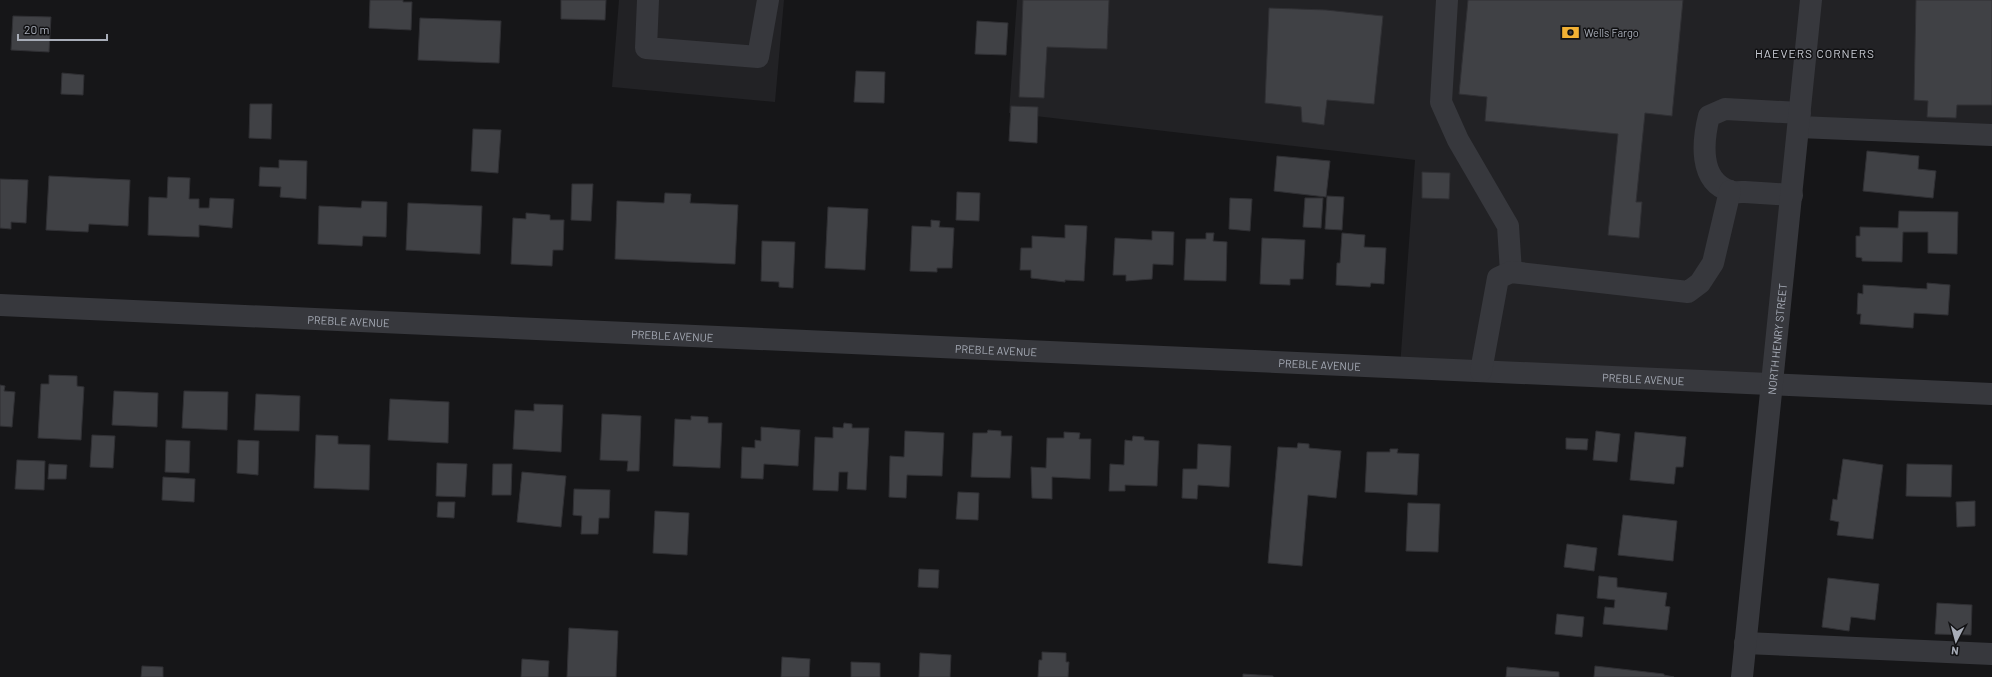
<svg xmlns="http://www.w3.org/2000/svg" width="1992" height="677" viewBox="0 0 1992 677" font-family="Barlow,sans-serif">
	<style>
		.built { fill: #222225 }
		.building { fill: #404145; stroke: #303034 }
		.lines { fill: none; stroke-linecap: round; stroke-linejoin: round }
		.minor { stroke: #37383d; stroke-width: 22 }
		.labels { text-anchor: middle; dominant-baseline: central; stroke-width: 3; stroke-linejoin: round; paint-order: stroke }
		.poi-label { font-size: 11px; fill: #a8adb8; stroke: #111113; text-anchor: start }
		.street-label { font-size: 11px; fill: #a8adb8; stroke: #111113 }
		.neighbourhood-label { font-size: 12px; letter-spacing: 1px; fill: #c9ccd4; stroke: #111113 }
	</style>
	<rect width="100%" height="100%" fill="#161618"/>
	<g class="built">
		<polygon points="619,0 784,0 775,102 612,87"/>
		<polygon points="1017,0 1992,0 1992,135 1799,127 1772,384 1400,367 1415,160 1009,113"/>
	</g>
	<g class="building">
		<polygon points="370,0 403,0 403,2 412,2 411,30 369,28"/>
		<polygon points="561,0 606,0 605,20 561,19"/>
		<polygon points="1023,0 1109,0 1107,49 1047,47 1044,98 1019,97"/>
		<polygon points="1468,0 1683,0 1672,116 1645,113 1636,202 1642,202 1639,238 1608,235 1618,134 1485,121 1487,97 1459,94"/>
		<polygon points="1916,0 1992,0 1992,105 1957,105 1956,118 1927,117 1928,101 1914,100"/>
		<polygon points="1269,8 1326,10 1383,16 1374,104 1327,100 1324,125 1302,122 1301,107 1265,103"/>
		<polygon points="13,16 51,17 49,52 11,50"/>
		<polygon points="420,18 501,21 499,63 418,60"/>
		<polygon points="977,21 1008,23 1006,55 975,54"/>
		<polygon points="856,71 885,72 884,103 854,102"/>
		<polygon points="62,73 84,75 83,95 61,94"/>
		<polygon points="250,104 272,104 271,139 249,138"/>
		<polygon points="1011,106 1038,107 1037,143 1009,141"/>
		<polygon points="473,129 501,130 498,173 471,171"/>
		<polygon points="1867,151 1919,156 1918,169 1936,171 1933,198 1863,191"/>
		<polygon points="1277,156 1330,161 1326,197 1274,191"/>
		<polygon points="279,160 307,161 306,199 280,197 281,187 259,186 260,167 279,168"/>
		<polygon points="1422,172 1450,173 1449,199 1422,198"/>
		<polygon points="49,176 130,180 128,226 89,224 88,232 46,230"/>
		<polygon points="168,177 190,178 189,199 199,199 199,208 209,208 210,198 234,199 232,228 199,225 199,237 148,235 149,197 167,198"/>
		<polygon points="0,179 28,180 26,223 11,222 11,229 0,228"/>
		<polygon points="572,184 593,184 591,221 571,220"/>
		<polygon points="957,192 980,193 979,221 956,220"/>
		<polygon points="665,193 691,194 690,203 738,205 735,264 615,259 617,201 664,203"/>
		<polygon points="1327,196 1344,197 1342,230 1325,229"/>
		<polygon points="1230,198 1252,199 1250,231 1229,229"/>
		<polygon points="1305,198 1323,198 1321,228 1303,227"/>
		<polygon points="362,201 387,202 386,237 363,236 362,246 318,244 319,206 361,208"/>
		<polygon points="408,203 482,206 480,254 406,250"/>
		<polygon points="828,207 868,209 865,270 825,268"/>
		<polygon points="1899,211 1958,212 1957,254 1928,253 1928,232 1903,232 1902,262 1862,261 1862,258 1856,257 1856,236 1860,236 1860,227 1898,228"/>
		<polygon points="526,213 550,215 550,220 564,220 563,250 553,250 552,266 511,264 513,218 526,219"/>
		<polygon points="931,220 940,221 939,227 954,228 952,268 937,268 937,272 910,271 912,226 931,227"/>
		<polygon points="1065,225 1087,226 1084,281 1065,280 1065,282 1031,278 1031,270 1020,270 1021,248 1032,248 1032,236 1065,238"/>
		<polygon points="1152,231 1174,232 1173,265 1153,264 1152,279 1126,281 1126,275 1113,275 1115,238 1152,240"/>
		<polygon points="1206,233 1214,233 1213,241 1227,242 1226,281 1184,280 1186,239 1206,239"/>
		<polygon points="1342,233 1365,235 1364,247 1386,248 1384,284 1371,283 1370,287 1336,285 1337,263 1340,263"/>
		<polygon points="1262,238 1305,240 1303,279 1290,279 1290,285 1260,284"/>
		<polygon points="762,241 795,242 793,288 779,287 779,282 761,281"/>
		<polygon points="1927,283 1950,285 1948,315 1914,313 1913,328 1860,324 1861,314 1857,314 1858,293 1863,294 1863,285 1927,289"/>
		<polygon points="49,375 77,376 77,386 84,387 81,440 38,438 41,384 49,384"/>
		<polygon points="0,385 5,386 4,391 15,392 12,427 0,426"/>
		<polygon points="114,391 158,393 157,427 112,425"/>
		<polygon points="184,391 228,392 227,430 182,428"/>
		<polygon points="256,394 300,396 299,431 254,430"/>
		<polygon points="390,399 449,402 448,443 388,440"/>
		<polygon points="534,404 563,405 561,452 513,449 515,410 534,411"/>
		<polygon points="602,414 641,416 639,471 627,471 628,461 600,460"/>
		<polygon points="691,416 708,417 708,423 722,423 720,468 673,466 675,419 691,420"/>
		<polygon points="844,423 852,424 852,428 869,428 866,490 847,489 848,472 839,472 838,491 813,490 815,437 833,438 833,427 843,428"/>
		<polygon points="761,427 800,430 798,466 764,464 763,479 741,478 742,447 755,448 755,440 761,441"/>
		<polygon points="988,430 1001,431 1001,436 1012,436 1010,478 971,477 973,433 987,433"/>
		<polygon points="905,431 944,433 942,476 907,475 906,498 889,497 890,456 904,457"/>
		<polygon points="1596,431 1620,434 1617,462 1593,460"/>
		<polygon points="1064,432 1080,433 1079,439 1091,439 1090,479 1052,477 1052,499 1032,498 1031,467 1046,468 1047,438 1064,438"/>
		<polygon points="1635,432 1686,437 1683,467 1676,467 1674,484 1630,480"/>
		<polygon points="92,435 115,436 113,468 90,467"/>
		<polygon points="316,435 338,436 338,444 370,445 369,490 314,488"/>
		<polygon points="1133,436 1144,437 1144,440 1159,441 1157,486 1125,485 1125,491 1109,491 1110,464 1124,465 1125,440 1132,441"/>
		<polygon points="1566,438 1588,439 1587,450 1566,449"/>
		<polygon points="166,440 190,441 189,473 165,472"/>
		<polygon points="238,440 259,441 258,475 237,473"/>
		<polygon points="1298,443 1309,444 1309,448 1341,451 1336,498 1308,495 1302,566 1268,563 1278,447 1297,448"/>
		<polygon points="1198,444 1231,446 1229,487 1198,485 1197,499 1182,498 1183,469 1197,469"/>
		<polygon points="1390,449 1398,449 1397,453 1419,454 1417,495 1365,492 1367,452 1390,452"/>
		<polygon points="1843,459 1883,465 1873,539 1837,535 1839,522 1830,520 1833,499 1837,500"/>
		<polygon points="17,460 45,461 44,490 15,489"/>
		<polygon points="437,463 467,464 465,497 436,496"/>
		<polygon points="49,464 67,465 66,479 48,479"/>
		<polygon points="493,464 512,464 511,495 492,495"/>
		<polygon points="1907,464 1952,465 1951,497 1906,496"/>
		<polygon points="522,472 566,476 561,527 517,522"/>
		<polygon points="163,477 195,479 194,502 162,500"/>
		<polygon points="574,489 610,490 609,518 599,518 598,534 581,534 582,516 573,515"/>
		<polygon points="958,492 979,493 978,520 956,519"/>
		<polygon points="1975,501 1975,526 1957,527 1956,502"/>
		<polygon points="438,502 455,502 454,518 437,517"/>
		<polygon points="1408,503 1440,504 1438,552 1406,551"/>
		<polygon points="655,511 689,513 687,555 653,553"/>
		<polygon points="1623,515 1677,521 1673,561 1618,555"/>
		<polygon points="1567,544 1597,548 1594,571 1564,567"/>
		<polygon points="919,569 939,570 938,588 918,587"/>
		<polygon points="1599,576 1617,578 1617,587 1667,593 1665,606 1670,607 1667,630 1603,624 1605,607 1614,608 1615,600 1597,598"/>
		<polygon points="1828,578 1879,584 1875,620 1851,617 1849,631 1822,627"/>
		<polygon points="1937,603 1972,605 1971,635 1935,634"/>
		<polygon points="1557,614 1584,617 1582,637 1555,634"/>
		<polygon points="569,628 618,631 616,677 567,677"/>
		<polygon points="1042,652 1066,653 1066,662 1069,662 1068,677 1038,677 1039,660 1042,660"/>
		<polygon points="920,653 951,655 950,677 919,677"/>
		<polygon points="782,657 810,659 809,677 781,677"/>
		<polygon points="522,659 549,661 548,677 521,677"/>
		<polygon points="851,662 880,663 880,677 851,677"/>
		<polygon points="142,666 163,667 163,677 141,677"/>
		<polygon points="1595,666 1664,674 1664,675 1674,677 1594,677"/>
		<polygon points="1507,667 1559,672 1559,677 1506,677"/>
		<polygon points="1243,674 1273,676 1273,677 1243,677"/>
	</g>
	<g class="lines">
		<g class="minor">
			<polyline points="648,0 646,48 758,57 768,0"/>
			<polyline points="1447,0 1441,102 1458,140 1508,226 1511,272"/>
			<polyline points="1799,127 1992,135"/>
			<path d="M1792,195C1776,194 1761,193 1745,192C1741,192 1734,193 1730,191C1698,181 1703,140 1709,116L1725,109L1800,113"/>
			<path id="s1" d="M0,305L1992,394"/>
			<polyline points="1481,371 1498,278 1511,272 1688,292 1700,283 1713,263 1730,191"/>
			<polyline points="1745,643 1992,654"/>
			<path id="s2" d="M1742,677L1811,0"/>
		</g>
	</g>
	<defs>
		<symbol id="bank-bare" viewBox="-9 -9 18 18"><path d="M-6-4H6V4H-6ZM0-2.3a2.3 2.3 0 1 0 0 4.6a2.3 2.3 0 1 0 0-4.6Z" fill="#f2b134" stroke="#111113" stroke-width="2.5" paint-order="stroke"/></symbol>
	</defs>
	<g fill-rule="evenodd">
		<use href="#bank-bare" x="1558" y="20" width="25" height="25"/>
	</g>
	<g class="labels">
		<g class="poi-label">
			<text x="1584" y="32">Wells Fargo</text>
		</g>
		<g class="street-label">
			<text stroke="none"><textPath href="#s1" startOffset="349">PREBLE AVENUE</textPath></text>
			<text stroke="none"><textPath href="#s1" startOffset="673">PREBLE AVENUE</textPath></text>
			<text stroke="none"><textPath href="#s2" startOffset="340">NORTH HENRY STREET</textPath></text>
			<text stroke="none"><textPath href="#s1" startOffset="997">PREBLE AVENUE</textPath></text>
			<text stroke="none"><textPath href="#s1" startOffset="1321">PREBLE AVENUE</textPath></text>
			<text stroke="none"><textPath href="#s1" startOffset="1645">PREBLE AVENUE</textPath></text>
		</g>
		<g class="neighbourhood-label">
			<text x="1815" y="53">HAEVERS CORNERS</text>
		</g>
	</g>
	<g transform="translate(1956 641) rotate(186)" stroke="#111113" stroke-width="3" paint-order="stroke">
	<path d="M0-3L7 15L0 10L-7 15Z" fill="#a8adb8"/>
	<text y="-6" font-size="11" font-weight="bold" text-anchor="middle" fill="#a8adb8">N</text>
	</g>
	<path d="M18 34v6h89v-6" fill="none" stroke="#a8adb8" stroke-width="2"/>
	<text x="24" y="34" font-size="12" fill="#a8adb8" stroke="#111113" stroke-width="3" paint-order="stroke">20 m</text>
</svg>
